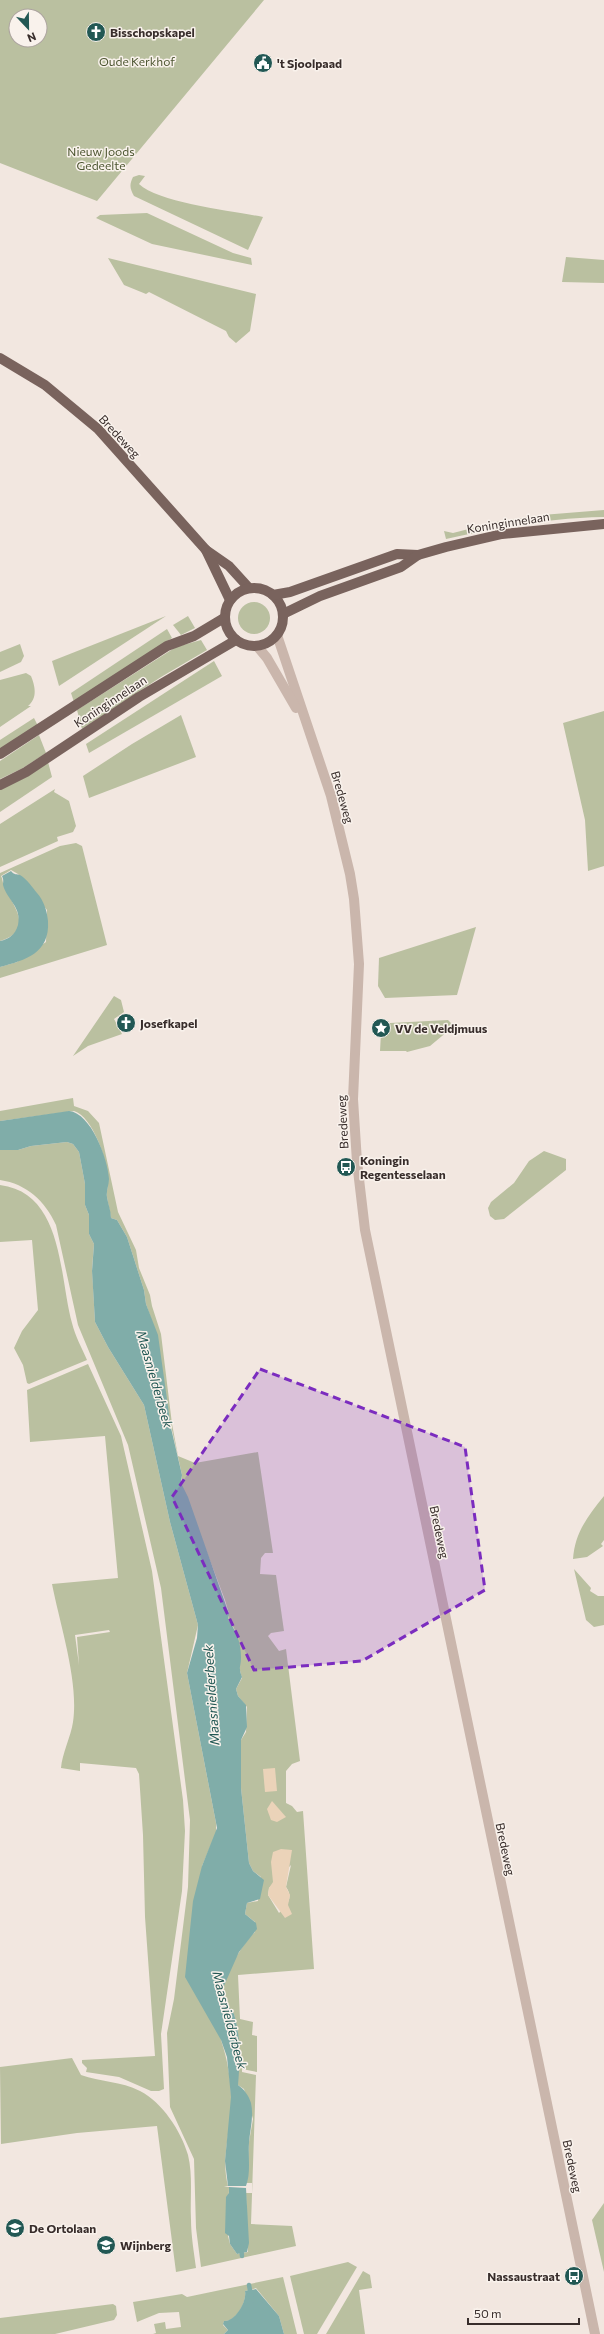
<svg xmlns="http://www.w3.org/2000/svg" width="604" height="2334" viewBox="0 0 604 2334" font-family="Commissioner,sans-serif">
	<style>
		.green { fill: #bac0a0; fill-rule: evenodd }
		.sand { fill: #ebd3b9 }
		.water { fill: #80ada9 }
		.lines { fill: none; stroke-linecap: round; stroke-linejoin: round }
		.stream { stroke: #80ada9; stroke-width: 4.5 }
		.minor { stroke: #cab6ac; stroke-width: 10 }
		.major { stroke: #79635d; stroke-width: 10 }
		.marked { fill: #7b2cbf; fill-opacity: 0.2; stroke: #7b2cbf; stroke-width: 3; stroke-dasharray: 8 5; stroke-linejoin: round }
		.labels { text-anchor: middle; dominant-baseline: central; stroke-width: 3; stroke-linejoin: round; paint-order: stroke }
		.poi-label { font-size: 12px; font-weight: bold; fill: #382d2b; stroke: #f9f2ec; text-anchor: start }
		.park-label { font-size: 12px; fill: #4c5530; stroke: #f9f2ec }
		.street-label { font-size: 12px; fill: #382d2b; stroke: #f9f2ec }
		.water-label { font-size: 13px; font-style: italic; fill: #225854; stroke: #f9f2ec }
	</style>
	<rect width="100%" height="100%" fill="#f2e7e0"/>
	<g class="green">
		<path d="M0,0H264L97,201L0,163ZM16,16H40V40H16Z"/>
		<path d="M139,175L145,176L139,184C159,203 233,211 263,217L248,250L134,196C130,189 129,185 133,177Z"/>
		<polygon points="147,213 233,253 251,258 252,265 152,244 96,218 100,215"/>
		<polygon points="566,257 604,260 604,283 562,282"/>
		<polygon points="108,258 256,294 250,331 236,343 229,337 226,331 149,292 146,294 124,285"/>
		<path d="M604,510V517C551,518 498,527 446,539L444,531L453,533L496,522L542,515Z"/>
		<circle cx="254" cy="618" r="16"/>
		<polygon points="166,616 59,686 52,661"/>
		<polygon points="188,616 195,628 181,635 173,625"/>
		<polygon points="167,629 172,638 74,702 71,693"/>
		<polygon points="201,640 207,650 161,677 82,729 77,710 176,647"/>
		<polygon points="20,644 24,656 21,662 0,672 0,652"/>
		<polygon points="214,661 222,676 89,753 86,744"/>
		<path d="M26,673L31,676C35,686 38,698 28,706H31L0,727V680Z"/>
		<polygon points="604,711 604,866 588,871 585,820 563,723"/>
		<polygon points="181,715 196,757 89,798 83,776 132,744"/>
		<polygon points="34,718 38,726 0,751 0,740"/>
		<polygon points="39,735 46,753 23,768 0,779 0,761"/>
		<polygon points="48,762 52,777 0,812 0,789"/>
		<polygon points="55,789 54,792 69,801 76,826 73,832 57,837 58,841 0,867 0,824"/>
		<path d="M76,843L82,846L107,945L0,978V967L17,962L46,942L47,910L18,874L11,870L1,876C3,879 2,882 4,885C11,904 37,930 0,941V873L60,846Z"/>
		<polygon points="476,927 457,995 385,998 378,986 379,958"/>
		<polygon points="114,996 121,1000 124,1012 114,1019 122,1034 88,1046 73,1056"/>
		<polygon points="448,1020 454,1026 430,1046 407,1052 406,1051 380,1051 381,1033 390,1023"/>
		<path d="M73,1098L74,1106L88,1111L99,1123L118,1212L136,1250L139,1268L150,1295L152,1306L161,1334L172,1424L178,1456L195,1463L258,1452L273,1553H265L261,1558L260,1574L276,1575L284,1631L271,1633L268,1636L279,1651L286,1649L300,1761L292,1764L286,1771V1803L292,1806L297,1812L303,1811L314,1969L238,1975L240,2019L253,2022L252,2035L257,2036V2072L242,2069V2072L256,2075L251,2224L292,2226L296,2246L201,2267L196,2228L194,2159L170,2107L167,2033L174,1999L188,1887L190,1820L161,1588L128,1445L78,1325L56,1225C45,1201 27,1184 0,1180V1150H18L31,1146L67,1142L73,1144L79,1152L85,1184V1205L89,1215V1234L94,1244L92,1269L95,1322L108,1347L144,1405L170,1522L198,1625L187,1673L216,1823V1833L202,1866L221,2040C228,2061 232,2085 231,2107C230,2133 221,2160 228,2186L224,2187H229L228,2236L230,2244L237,2254L248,2252L246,2193H252V2183H247L249,2142L253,2119L244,2089L238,2085V2032L234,2014L219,1997C222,1980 242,1943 255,1932V1922L245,1914L247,1903L258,1901L261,1877L253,1871L249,1863L241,1788V1740L246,1732L247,1707L238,1696L236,1689L242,1678C235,1657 244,1639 228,1619L229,1614L225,1600L182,1487V1475L170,1421L154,1327L146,1304L144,1290L127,1237L117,1220L111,1218C110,1211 108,1204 107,1197C106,1191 109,1184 108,1178C107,1160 93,1117 74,1111L0,1121V1111ZM291,1865L286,1887C294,1898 287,1905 279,1913L268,1895L269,1888Z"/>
		<polygon points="544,1151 566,1159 566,1170 504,1219 495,1220 490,1216 488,1208 491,1202 514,1183 529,1161"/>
		<path d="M0,1185C64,1193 59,1277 72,1323C75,1336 82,1348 87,1360L29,1384L27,1383L23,1365L14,1348L22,1331L38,1310L32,1240L0,1242Z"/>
		<path d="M88,1364L121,1436L152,1571L183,1800L185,1831L182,1891L161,2034L164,2089L159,2091H151L119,2077L86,2072L87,2068L82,2063V2060L155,2056L145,1917L143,1835L139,1774L136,1768L80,1763V1771L61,1768C62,1754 71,1736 73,1722C79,1682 60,1625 52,1584L118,1578L105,1436L30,1442L27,1390ZM109,1630L110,1632L77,1637L79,1665L75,1635Z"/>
		<path d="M604,1496V1540L601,1544L603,1546L587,1557L573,1559C575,1532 588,1516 604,1496Z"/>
		<polygon points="574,1569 591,1588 590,1591 598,1596 604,1596 604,1625 594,1627 586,1620"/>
		<path d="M72,2058L81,2075C100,2082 121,2081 140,2091C162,2102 181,2131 188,2155C193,2175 190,2199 191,2219C191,2236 194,2252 196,2268L176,2272L157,2126L77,2133L1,2144L0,2067Z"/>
		<polygon points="604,2203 604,2272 592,2220"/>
		<polygon points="348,2262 357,2267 317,2334 304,2334 290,2276"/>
		<polygon points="363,2271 370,2275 372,2288 359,2290 365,2334 326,2334"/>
		<path d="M283,2277L297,2334H284L279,2316L256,2288L251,2290L250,2293L249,2290L245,2291C247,2302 236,2322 224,2321L223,2325L228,2330L224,2334H153L156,2333L154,2324L165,2322L166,2329L181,2327L179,2312L159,2313L137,2322L133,2302L182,2294L187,2297Z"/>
		<polygon points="113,2304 116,2306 117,2315 114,2320 55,2334 0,2334 0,2318"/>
	</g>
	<g class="sand">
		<polygon points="275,1768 277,1791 265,1792 263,1769"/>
		<polygon points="272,1801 286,1817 277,1822 271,1820 267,1809"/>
		<polygon points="281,1849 292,1850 286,1887 290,1895 288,1905 292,1914 285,1918 268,1895 269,1888 273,1882 271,1862 273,1852"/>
	</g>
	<g class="water">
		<path d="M11,871C14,875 17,874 20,875C26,878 33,888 37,893C44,901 47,911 48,921C50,953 26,960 0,967V941C9,939 15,935 18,925C22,907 7,900 3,885C3,882 4,880 2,876Z"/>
		<path d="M69,1111C91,1113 108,1159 109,1179C109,1185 106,1191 107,1197C108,1204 111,1211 111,1218L117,1220L127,1237L144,1290L146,1304L158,1335L171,1428L182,1475L181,1483L188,1497L229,1614L228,1619C236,1631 241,1642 241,1657C241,1668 238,1666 242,1677L236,1689L238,1696L246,1705L247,1727L241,1740V1788L249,1863L253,1871L264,1880L260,1899L247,1903L245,1914L256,1923L257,1929L239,1952L219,1997C223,2004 231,2007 234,2014C241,2037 240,2062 238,2085C244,2089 249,2096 251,2103C254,2117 250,2129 249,2143C248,2158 251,2173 246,2186H228L225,2161L231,2097L227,2057L221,2040L185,1977L193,1901L202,1866L217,1828L187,1673L197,1638L198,1625L170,1522L144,1405L108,1347L95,1322L92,1271L94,1244L89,1234V1215L85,1205V1184L79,1152L73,1144L67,1142L31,1146L18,1150H0V1121Z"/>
		<polygon points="229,2187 246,2188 249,2243 247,2252 237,2254 230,2244 229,2236 225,2233 226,2197 229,2193"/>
		<path d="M256,2289L279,2316L284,2334H224L228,2330L223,2324L224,2321C235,2322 247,2302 245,2291L249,2290L252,2295V2290Z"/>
	</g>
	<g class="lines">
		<g class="stream">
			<polyline points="241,2247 242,2256"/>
			<polyline points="249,2285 252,2301"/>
		</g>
		<g class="minor">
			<polyline points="277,635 331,796 350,874 354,899 359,964 353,1099 357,1162 365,1230 595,2334"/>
			<polyline points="257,646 267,658 296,708"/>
		</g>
		<g class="major">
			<polyline points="0,358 45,385 98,429 206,550 229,566 249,588"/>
			<polyline points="206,550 230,600"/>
			<circle cx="254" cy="617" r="29"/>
			<polyline points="273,595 290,592 397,554 418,555"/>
			<polyline points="283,614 320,596 401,567 418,555 446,547 502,534 604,524"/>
			<polyline points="0,754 167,646 194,636 224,618"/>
			<polyline points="0,785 26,772 139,697 236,640"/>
		</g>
	</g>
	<path class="marked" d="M260,1369L465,1447L485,1590L362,1661L254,1670L172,1497Z"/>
	<defs>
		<symbol id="church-disc" viewBox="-11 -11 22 22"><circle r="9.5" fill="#225854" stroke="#f9f2ec"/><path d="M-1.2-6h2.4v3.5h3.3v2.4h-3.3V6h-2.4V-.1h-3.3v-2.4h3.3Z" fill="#fff"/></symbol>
		<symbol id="civic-disc" viewBox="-11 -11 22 22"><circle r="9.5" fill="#225854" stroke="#f9f2ec"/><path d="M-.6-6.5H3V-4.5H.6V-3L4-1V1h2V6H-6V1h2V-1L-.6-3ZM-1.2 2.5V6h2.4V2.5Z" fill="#fff"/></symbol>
		<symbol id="sight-disc" viewBox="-11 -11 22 22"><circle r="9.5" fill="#225854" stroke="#f9f2ec"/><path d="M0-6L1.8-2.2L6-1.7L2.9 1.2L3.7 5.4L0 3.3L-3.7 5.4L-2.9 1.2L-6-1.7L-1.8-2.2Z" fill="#fff"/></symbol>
		<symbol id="bus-disc" viewBox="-11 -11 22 22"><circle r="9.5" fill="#225854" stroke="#f9f2ec"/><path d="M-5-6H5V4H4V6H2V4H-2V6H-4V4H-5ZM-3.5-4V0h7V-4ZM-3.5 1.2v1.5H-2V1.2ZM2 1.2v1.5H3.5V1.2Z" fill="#fff"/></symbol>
		<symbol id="school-disc" viewBox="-11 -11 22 22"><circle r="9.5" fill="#225854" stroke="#f9f2ec"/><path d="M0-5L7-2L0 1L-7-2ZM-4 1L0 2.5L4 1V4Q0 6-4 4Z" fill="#fff"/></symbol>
	</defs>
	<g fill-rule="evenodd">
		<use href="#church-disc" x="85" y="21" width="22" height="22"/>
		<use href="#civic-disc" x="252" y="52" width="22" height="22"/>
		<use href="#church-disc" x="115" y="1012" width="22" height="22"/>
		<use href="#sight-disc" x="370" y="1017" width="22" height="22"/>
		<use href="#bus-disc" x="335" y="1156" width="22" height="22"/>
		<use href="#school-disc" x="4" y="2217" width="22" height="22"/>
		<use href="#school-disc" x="95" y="2234" width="22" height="22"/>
		<use href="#bus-disc" x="563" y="2265" width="22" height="22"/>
	</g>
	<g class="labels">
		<g class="poi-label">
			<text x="110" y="32">Bisschopskapel</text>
			<text x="277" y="63">'t Sjoolpaad</text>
			<text x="140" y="1023">Josefkapel</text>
			<text x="395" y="1028">VV de Veldjmuus</text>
			<text x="360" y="1160">Koningin<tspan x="360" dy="14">Regentesselaan</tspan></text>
			<text x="29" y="2228">De Ortolaan</text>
			<text x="120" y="2245">Wijnberg</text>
			<text x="560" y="2276" text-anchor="end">Nassaustraat</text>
		</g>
		<g class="park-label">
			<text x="137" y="61">Oude Kerkhof</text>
			<text x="101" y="151">Nieuw Joods<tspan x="101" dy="14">Gedeelte</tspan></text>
		</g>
		<g class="street-label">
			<text transform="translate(120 436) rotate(47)">Bredeweg</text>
			<text transform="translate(508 522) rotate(-9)">Koninginnelaan</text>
			<text transform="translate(110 701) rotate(-33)">Koninginnelaan</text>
			<text transform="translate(343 797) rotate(74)">Bredeweg</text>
			<text transform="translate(342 1122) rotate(-93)">Bredeweg</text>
			<text transform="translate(440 1532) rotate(78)">Bredeweg</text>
			<text transform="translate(506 1849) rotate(78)">Bredeweg</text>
			<text transform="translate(573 2166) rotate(78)">Bredeweg</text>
		</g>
		<g class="water-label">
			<text transform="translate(155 1379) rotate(74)">Maasnielderbeek</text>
			<text transform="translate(211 1695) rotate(-94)">Maasnielderbeek</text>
			<text transform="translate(230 2020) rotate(75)">Maasnielderbeek</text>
		</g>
	</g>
	<g transform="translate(28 28) rotate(158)"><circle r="19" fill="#f9f2ec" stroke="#aca39f"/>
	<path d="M0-3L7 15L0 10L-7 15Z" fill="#225854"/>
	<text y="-6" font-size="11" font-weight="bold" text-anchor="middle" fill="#382d2b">N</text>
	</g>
	<path d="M468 2318v6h111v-6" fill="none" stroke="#382d2b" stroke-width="2"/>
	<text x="474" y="2318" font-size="12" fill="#382d2b" stroke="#f9f2ec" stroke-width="3" paint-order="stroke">50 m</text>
</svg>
